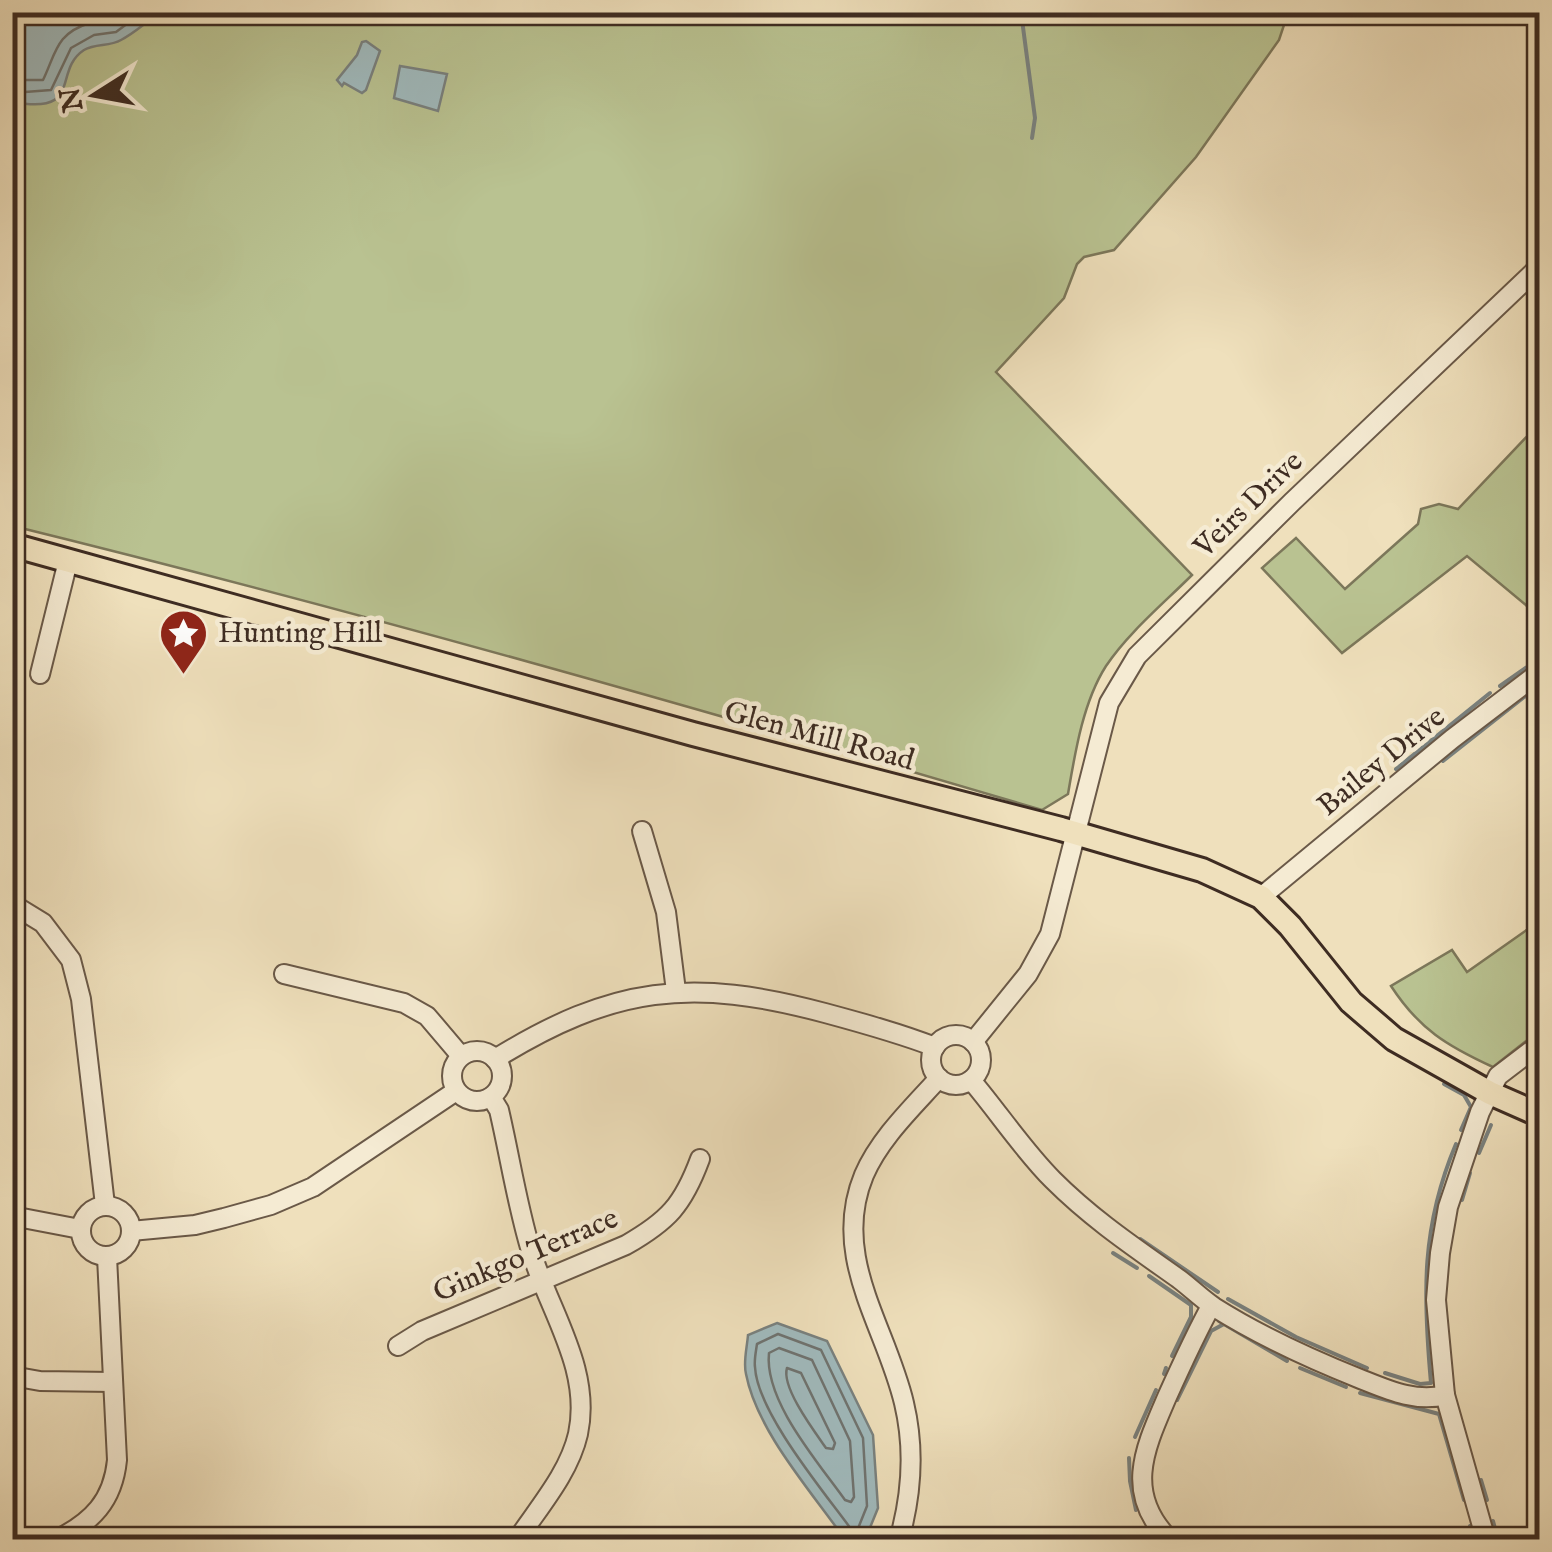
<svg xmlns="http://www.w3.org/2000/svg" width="1552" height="1552" viewBox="0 0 1552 1552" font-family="'IM FELL English',serif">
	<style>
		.green { fill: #b9c291; stroke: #7c775a; stroke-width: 2.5 }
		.water { fill: #a0babd; stroke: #79817f; stroke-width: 2.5 }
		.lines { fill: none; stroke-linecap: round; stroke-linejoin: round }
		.shore { stroke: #6f7370; stroke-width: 2.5 }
		.stream { stroke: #79817f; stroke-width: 4 }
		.minor-casing { stroke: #6a5948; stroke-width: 22 }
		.major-casing { stroke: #3e2c22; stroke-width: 28 }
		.minor { stroke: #f5ebd3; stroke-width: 18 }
		.major { stroke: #efe0bc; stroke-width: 22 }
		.labels { text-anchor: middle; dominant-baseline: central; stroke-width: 9; stroke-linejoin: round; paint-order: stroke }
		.street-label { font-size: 30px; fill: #3e2c22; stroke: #f5ebd3 }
		.poi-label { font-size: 30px; fill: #3e2c22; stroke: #f5ebd3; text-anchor: start }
	</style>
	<rect width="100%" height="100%" fill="#efe0bc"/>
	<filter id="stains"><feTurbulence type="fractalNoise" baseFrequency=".002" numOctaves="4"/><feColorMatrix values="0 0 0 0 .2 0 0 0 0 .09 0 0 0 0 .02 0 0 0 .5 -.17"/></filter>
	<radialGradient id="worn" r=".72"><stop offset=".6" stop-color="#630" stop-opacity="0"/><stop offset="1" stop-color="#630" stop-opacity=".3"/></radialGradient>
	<g class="green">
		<path d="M13,13H1288L1279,40L1196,157L1114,250L1084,257L1077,264L1064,298L996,372L1192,575C1163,604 1129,632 1106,666C1083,702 1075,753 1068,794L1042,810C701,709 358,611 13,526Z"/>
		<polygon points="1533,430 1540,438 1539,616 1467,556 1342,653 1262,568 1296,538 1345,589 1418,524 1421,509 1439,504 1458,509"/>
		<path d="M1528,929L1539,942V1031L1493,1067C1447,1046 1419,1029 1391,986L1452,950L1467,972Z"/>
	</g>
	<g class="water">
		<path d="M12,13L13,12L160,13C147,21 135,33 121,40C109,47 96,43 84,50C52,71 84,115 13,102Z"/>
		<polygon points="366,41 380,51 366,90 362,93 344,83 342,86 337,80 357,55 362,42"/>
		<polygon points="400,66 447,74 438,111 394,98"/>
		<path d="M777,1323L827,1341L873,1435L878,1508L867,1535L844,1538C811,1491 757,1431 746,1374C743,1362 747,1348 748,1335Z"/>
	</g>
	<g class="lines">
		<g class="shore">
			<path d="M12,80H43C56,53 56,33 90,23C103,19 110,21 121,12"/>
			<polyline points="12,93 51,90 71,48 94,35 116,32 143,12"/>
			<path d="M778,1334L821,1350L863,1438L867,1506L857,1531L851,1529C824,1492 757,1412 755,1367C754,1360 756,1351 757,1344Z"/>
			<path d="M779,1348L812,1360L850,1441L854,1497L851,1502L845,1500C818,1462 764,1401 769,1353Z"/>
			<path d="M787,1368L801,1373L835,1443L833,1449L826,1448C814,1431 781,1387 787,1368Z"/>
		</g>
		<g class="stream">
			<polyline points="1021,12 1035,118 1032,138"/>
			<polyline points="1539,501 1540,500"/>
			<polyline points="1500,686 1540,658"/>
			<polyline points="1443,761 1528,694"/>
			<polyline points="1396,769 1490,693"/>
			<polyline points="1444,1084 1464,1095 1471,1107 1461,1130"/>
			<polyline points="1479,1153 1491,1125"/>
			<polyline points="1462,1200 1470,1173"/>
			<polyline points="1140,1239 1218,1292"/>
			<polyline points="1113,1253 1137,1268"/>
			<polyline points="1149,1276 1191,1305 1191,1317 1172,1356"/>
			<polyline points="1228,1299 1296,1337 1367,1368"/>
			<polyline points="1219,1321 1287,1361"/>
			<polyline points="1300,1368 1346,1387"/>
			<path d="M1385,1373L1420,1384L1431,1383C1423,1294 1421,1227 1456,1144"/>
			<polyline points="1164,1374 1166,1368"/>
			<polyline points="1360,1393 1439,1414 1464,1500"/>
			<polyline points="1177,1400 1211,1331 1224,1324"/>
			<polyline points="1135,1437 1156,1390"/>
			<polyline points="1129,1458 1130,1481 1136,1510"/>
			<polyline points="1481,1480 1487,1500"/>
			<polyline points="1493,1521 1498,1540"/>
			<polyline points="1470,1526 1474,1540"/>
			<polyline points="1151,1532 1157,1540"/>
		</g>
		<defs>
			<g id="minor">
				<polyline points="40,674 68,561"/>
				<polyline points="642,831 666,912 676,991"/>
				<polyline points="1261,897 1452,739 1540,672"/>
				<polyline points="12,904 43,923 71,960 81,999 105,1205"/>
				<polyline points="284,974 404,1003 427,1016 461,1056"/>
				<circle cx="956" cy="1060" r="25"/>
				<polyline points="973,1042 1028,974 1050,934 1109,703 1137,656 1292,502 1540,266"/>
				<circle cx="477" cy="1076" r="25"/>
				<path d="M495,1059C613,986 691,977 825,1013C862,1023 899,1033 935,1047"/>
				<path d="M971,1080C999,1113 1023,1150 1053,1180C1092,1219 1134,1247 1179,1279C1191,1288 1202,1299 1214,1307C1260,1336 1308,1358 1358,1378C1386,1389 1415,1403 1445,1395"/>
				<path d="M491,1097L499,1110C510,1157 517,1205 531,1251C549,1311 592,1369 578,1434C569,1473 539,1507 517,1540"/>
				<circle cx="106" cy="1231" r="25"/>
				<polyline points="12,1216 80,1229"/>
				<polyline points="131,1231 195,1225 224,1218 271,1205 313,1187 456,1091"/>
				<path d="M398,1346L422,1331L626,1245C668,1221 683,1205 700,1159"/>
				<polyline points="12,1376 40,1381 113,1382"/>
				<path d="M56,1540C92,1522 113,1501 117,1460L107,1257"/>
				<path d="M899,1540C912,1494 915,1449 904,1403C886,1326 830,1257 864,1175C880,1138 912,1108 939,1078"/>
				<path d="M1170,1540C1123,1493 1145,1448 1167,1397C1181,1366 1195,1335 1211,1306"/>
				<polyline points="1486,1540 1445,1395 1436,1300 1440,1253 1448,1207 1480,1112 1498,1076 1540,1044"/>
			</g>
			<polyline id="major" points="12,545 693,734 1061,829 1202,870 1261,897 1290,926 1351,1002 1394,1039 1490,1093 1540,1115"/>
		</defs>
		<use href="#minor" class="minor-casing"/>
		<use href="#major" class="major-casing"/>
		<use href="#minor" class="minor"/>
		<use href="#major" class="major"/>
	</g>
	<defs>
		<symbol id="sight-pin" viewBox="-11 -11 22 30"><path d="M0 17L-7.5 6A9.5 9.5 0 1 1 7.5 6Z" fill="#8f2418" stroke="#f5ebd3"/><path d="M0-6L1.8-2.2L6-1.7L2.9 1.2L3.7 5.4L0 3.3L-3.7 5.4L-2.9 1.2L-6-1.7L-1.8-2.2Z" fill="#fff"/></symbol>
	</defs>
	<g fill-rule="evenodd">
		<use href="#sight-pin" x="156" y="606" width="55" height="75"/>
	</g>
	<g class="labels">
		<g class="street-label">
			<text transform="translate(1249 505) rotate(-44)">Veirs Drive</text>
			<text transform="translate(819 737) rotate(15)">Glen Mill Road</text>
			<text transform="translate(1382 762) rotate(-39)">Bailey Drive</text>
			<text transform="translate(526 1256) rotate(-23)">Ginkgo Terrace</text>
		</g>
		<g class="poi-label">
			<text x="218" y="634">Hunting Hill</text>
		</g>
	</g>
	<rect width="1552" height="1552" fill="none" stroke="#efe0bc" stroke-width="50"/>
	<rect x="15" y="15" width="1522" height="1522" fill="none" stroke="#3e2c22" stroke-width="5"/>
	<rect x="25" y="25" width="1502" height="1502" fill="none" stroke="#3e2c22" stroke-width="2.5"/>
	<g transform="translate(95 95) rotate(259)" stroke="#f5ebd3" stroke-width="8" paint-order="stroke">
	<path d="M0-8L18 38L0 25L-18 38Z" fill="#3e2c22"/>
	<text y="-15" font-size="28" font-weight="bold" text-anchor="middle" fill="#3e2c22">N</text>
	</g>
	<rect width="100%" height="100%" filter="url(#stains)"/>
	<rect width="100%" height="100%" fill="url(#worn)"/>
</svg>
